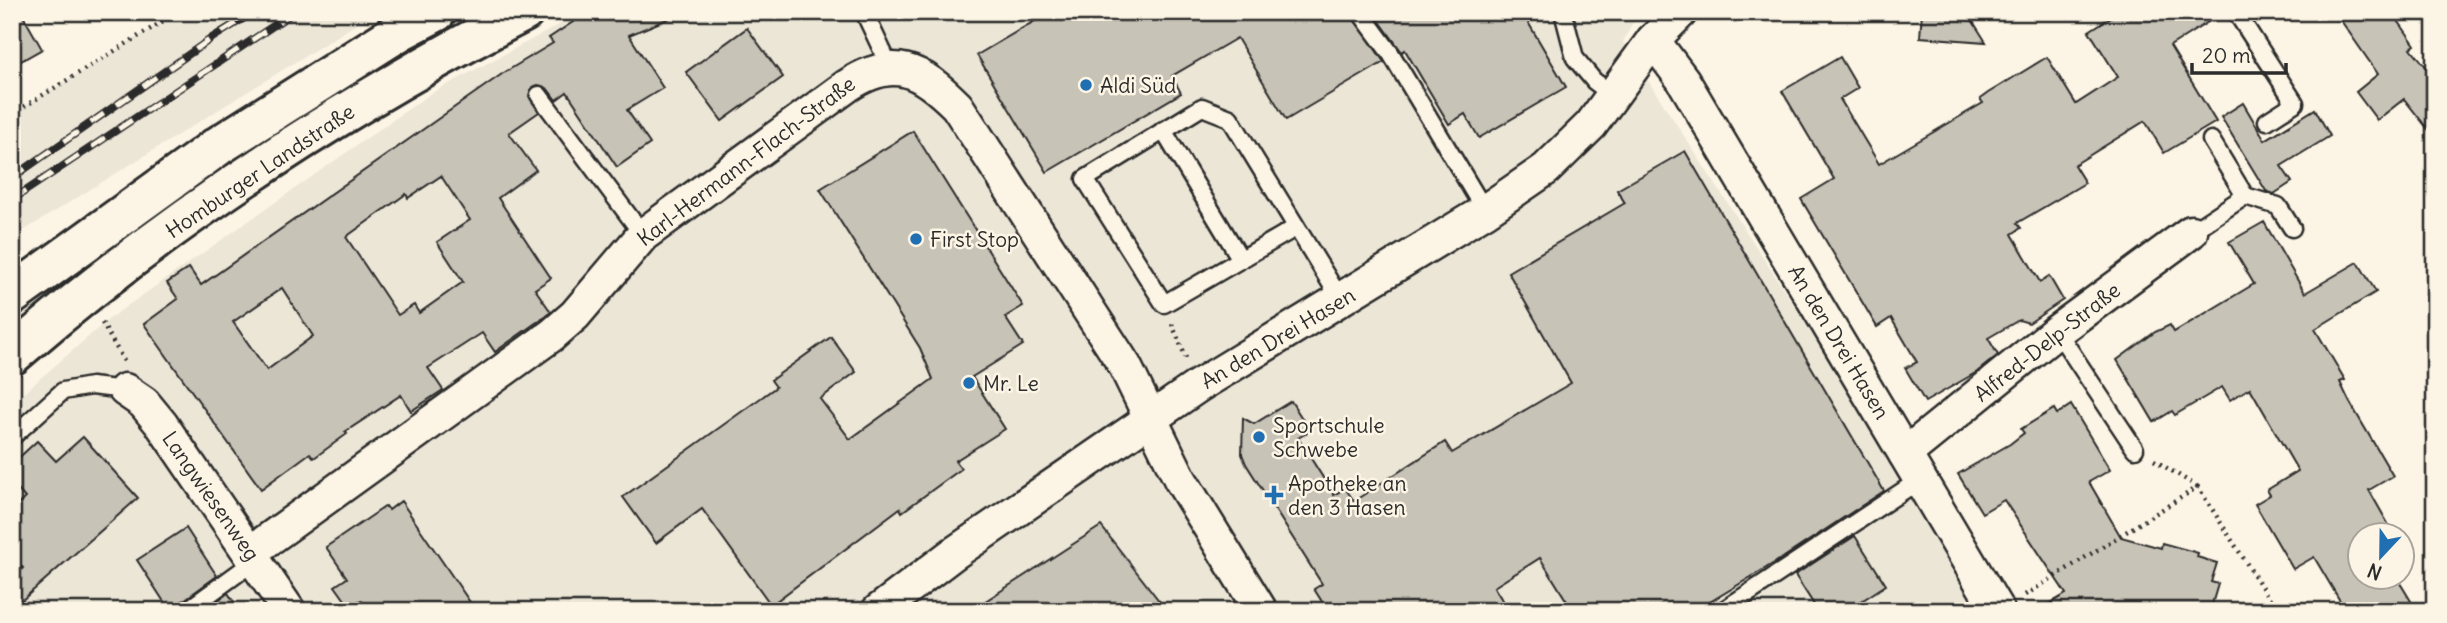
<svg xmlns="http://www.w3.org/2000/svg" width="2447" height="623" viewBox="0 0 2447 623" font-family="Delius,sans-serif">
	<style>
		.built { fill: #ece6d7 }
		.building { fill: #c8c3b7; stroke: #2b2b2b; stroke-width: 2; fill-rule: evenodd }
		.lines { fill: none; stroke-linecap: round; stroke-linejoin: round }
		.service-casing { stroke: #2b2b2b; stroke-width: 21 }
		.minor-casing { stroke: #2b2b2b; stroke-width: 37 }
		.secondary-casing { stroke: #2b2b2b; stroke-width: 44 }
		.path { stroke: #2b2b2b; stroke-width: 4.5; stroke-dasharray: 2 5; stroke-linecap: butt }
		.service { stroke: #fcf5e5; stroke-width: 16 }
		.minor { stroke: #fcf5e5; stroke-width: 32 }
		.secondary { stroke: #fcf5e5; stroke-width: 38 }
		.rail-casing { stroke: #2b2b2b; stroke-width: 8 }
		.rail { stroke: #fcf5e5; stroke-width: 5; stroke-dasharray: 16; stroke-linecap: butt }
		.poi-dot { fill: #1f6fb2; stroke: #fcf5e5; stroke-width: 2.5 }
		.labels { text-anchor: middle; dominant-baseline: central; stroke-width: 5; stroke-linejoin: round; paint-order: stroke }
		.poi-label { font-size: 21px; fill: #2b2b2b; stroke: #fcf5e5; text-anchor: start }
		.street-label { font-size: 21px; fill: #2b2b2b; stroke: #fcf5e5 }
	</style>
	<rect width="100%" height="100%" fill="#fcf5e5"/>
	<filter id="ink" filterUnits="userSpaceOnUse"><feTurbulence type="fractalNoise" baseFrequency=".0143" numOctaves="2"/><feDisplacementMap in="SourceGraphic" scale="14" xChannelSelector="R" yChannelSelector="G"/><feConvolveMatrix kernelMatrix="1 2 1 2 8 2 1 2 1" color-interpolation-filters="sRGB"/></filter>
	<g filter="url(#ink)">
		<g class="built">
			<polygon points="178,12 376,12 12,238 12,114"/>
			<polygon points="583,12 1638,12 1623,42 1842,379 1982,611 12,611 12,403 110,318 430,94"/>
		</g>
		<g class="building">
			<polygon points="12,12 21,12 42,49 12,66"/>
			<path d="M588,12L682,13L629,35L663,88L627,110L650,144L617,167L567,92L556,100L547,88L538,85L532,87L529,96L539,112L509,133L536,170L498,198L551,278L535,289L551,312L495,352L482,333L428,368L443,390L411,411L401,395L345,432L347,434L314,458L310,453L261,489L144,324L178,299L167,283L189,268L201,285L502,74L553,43L549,38ZM441,176L470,220L437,242L463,282L419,313L414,305L398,315L346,237L406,194L408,198ZM282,288L313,336L267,370L233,322Z"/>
			<polygon points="1050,12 1350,12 1384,62 1286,120 1237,38 1172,76 1181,93 1047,172 977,55"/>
			<polygon points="1373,12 1522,12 1566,87 1479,138 1465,114 1449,124 1405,50 1402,52"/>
			<polygon points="1922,12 1967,12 1986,42 1920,37"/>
			<polygon points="2119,12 2224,12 2170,46 2216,122 2164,153 2145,121 2074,165 2085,183 2017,223 2021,228 2012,234 2040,282 2049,276 2063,300 2029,323 2019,320 1988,338 1998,355 1977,372 1925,402 1905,368 1917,362 1891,318 1877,327 1801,199 1834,179 1782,91 1840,57 1858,88 1840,99 1879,164 1983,103 1980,99 1988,93 2047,57 2076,104 2118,77 2089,31"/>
			<polygon points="2335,12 2392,12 2415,45 2411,48 2435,78 2435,138 2404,99 2377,120 2356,92 2378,74"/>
			<polygon points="747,28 783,77 722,121 686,72"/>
			<polygon points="2243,103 2265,140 2315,109 2330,136 2281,166 2292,182 2274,194 2266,191 2221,117"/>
			<polygon points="913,131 1023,306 1005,317 1023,345 972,377 1005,429 955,461 961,469 902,512 900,508 771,605 702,509 656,543 623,497 776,387 771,380 831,337 856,372 820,399 850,439 933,379 920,348 820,189"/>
			<polygon points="1685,151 1884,491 1784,557 1695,611 1573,611 1540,558 1494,587 1509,611 1328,611 1314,589 1322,584 1246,464 1242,454 1243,418 1254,424 1291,401 1310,431 1298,438 1334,495 1345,488 1354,501 1445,442 1452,453 1571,383 1508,272 1625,203 1617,190"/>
			<polygon points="2264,222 2305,293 2358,262 2376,292 2315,329 2345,380 2340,382 2349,401 2393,476 2369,490 2395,536 2360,536 2360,578 2397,578 2417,611 2346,611 2314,557 2293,569 2255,504 2270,495 2267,490 2298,471 2250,388 2230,400 2222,387 2175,415 2172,411 2154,422 2117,360 2155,332 2170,325 2174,332 2254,284 2229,242"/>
			<polygon points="2071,405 2110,470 2089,482 2121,537 2161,548 2162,543 2198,553 2197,557 2217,563 2211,582 2218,584 2210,611 2037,611 2066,594 2004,500 1982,513 1958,474 2010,444 2024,433 2021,429 2054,409 2057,414"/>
			<polygon points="83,437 138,498 12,609 12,578 23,568 12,557 12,510 25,498 12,483 12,464 37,441 56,461"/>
			<polygon points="401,501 476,611 369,611 361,600 350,607 335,586 347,578 326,547 386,506 389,510"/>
			<polygon points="1101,526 1167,611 970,611"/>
			<polygon points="186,528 217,576 180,603 176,611 170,611 137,560"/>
			<polygon points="1855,536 1886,585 1860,602 1865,611 1818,611 1795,575"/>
			<polygon points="228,593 240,611 204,611"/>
		</g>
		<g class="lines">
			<defs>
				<g id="service">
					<polyline points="864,12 890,67"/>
					<polyline points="1360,12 1391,54 1485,211"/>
					<polyline points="1563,12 1575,58 1594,81 1614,96"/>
					<polyline points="2236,12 2295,103 2267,121"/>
					<polyline points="539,95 643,235"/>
					<polyline points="1163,130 1240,258"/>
					<polyline points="2245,196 2278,206 2292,228"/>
					<polyline points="1295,228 1164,304 1085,179 1202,107 1230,118 1341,300"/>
					<polyline points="2191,232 2245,196 2211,140"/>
					<polyline points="2057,331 2135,449"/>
					<polyline points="12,437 63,391 91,386 125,390"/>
					<polyline points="186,611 256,560"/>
					<polyline points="1722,611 1921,479"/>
				</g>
				<g id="minor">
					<polyline points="1653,40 1683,80 1998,611"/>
					<polyline points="125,390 144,403 162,425 289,611"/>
					<polyline points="1905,454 2057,331 2191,232"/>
					<path d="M251,552L552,335L575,315L643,235L847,86C894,55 920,69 957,106L1125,366L1180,479L1261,611"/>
					<polyline points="878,611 953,554 1198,386 1485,211 1546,169 1591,125 1653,40 1681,12"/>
				</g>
				<g id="secondary">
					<polyline points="12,295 218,146 400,31 436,12"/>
					<path d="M12,355C168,220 341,107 524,12"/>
				</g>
			</defs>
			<use href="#service" class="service-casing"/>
			<use href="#minor" class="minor-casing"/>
			<use href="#secondary" class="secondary-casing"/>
			<g class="path">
				<polyline points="12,114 178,12"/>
				<polyline points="102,323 124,361"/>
				<polyline points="1172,324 1186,358"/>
				<polyline points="2154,460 2198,487"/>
				<polyline points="2025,595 2198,487 2277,611"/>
			</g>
			<use href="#service" class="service"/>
			<use href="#minor" class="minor"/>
			<use href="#secondary" class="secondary"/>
			<defs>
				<g id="rail">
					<polyline points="12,178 212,38 254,12"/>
					<polyline points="12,200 294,12"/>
				</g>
			</defs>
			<use href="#rail" class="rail-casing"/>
			<use href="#rail" class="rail"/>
		</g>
	</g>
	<g class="poi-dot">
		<circle cx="1086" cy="85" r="7"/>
		<circle cx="916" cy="239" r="7"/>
		<circle cx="969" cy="383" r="7"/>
		<circle cx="1259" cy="437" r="7"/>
		<path d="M1270.5 484.5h7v7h7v7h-7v7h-7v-7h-7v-7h7z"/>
	</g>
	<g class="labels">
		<g class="poi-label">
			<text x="1100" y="85">Aldi Süd</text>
			<text x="930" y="239">First Stop</text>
			<text x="983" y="383">Mr. Le</text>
			<text x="1273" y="425">Sportschule<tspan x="1273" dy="24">Schwebe</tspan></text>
			<text x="1288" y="483">Apotheke an<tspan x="1288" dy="24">den 3 Hasen</tspan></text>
		</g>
		<g class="street-label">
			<text transform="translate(746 161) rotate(-37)">Karl-Hermann-Flach-Straße</text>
			<text transform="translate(260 171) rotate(-34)">Homburger Landstraße</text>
			<text transform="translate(1278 338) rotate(-31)">An den Drei Hasen</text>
			<text transform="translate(1839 342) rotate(59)">An den Drei Hasen</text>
			<text transform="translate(2047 342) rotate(-38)">Alfred-Delp-Straße</text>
			<text transform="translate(211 496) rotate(55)">Langwiesenweg</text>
		</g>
	</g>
	<rect width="2447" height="623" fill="none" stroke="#fcf5e5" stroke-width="42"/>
	<rect x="21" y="21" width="2405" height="581" fill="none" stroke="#2b2b2b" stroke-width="2.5" filter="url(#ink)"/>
	<g transform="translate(2381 556) rotate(202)"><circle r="33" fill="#fcf5e5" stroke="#a8a49b" stroke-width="2"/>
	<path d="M0-5L12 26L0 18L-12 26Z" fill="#1f6fb2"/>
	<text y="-10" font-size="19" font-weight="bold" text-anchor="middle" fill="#2b2b2b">N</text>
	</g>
	<path d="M2192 63v10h94v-10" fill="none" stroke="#2b2b2b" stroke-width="3.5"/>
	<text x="2202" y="63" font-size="21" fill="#2b2b2b" stroke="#fcf5e5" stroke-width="5" paint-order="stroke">20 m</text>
</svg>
